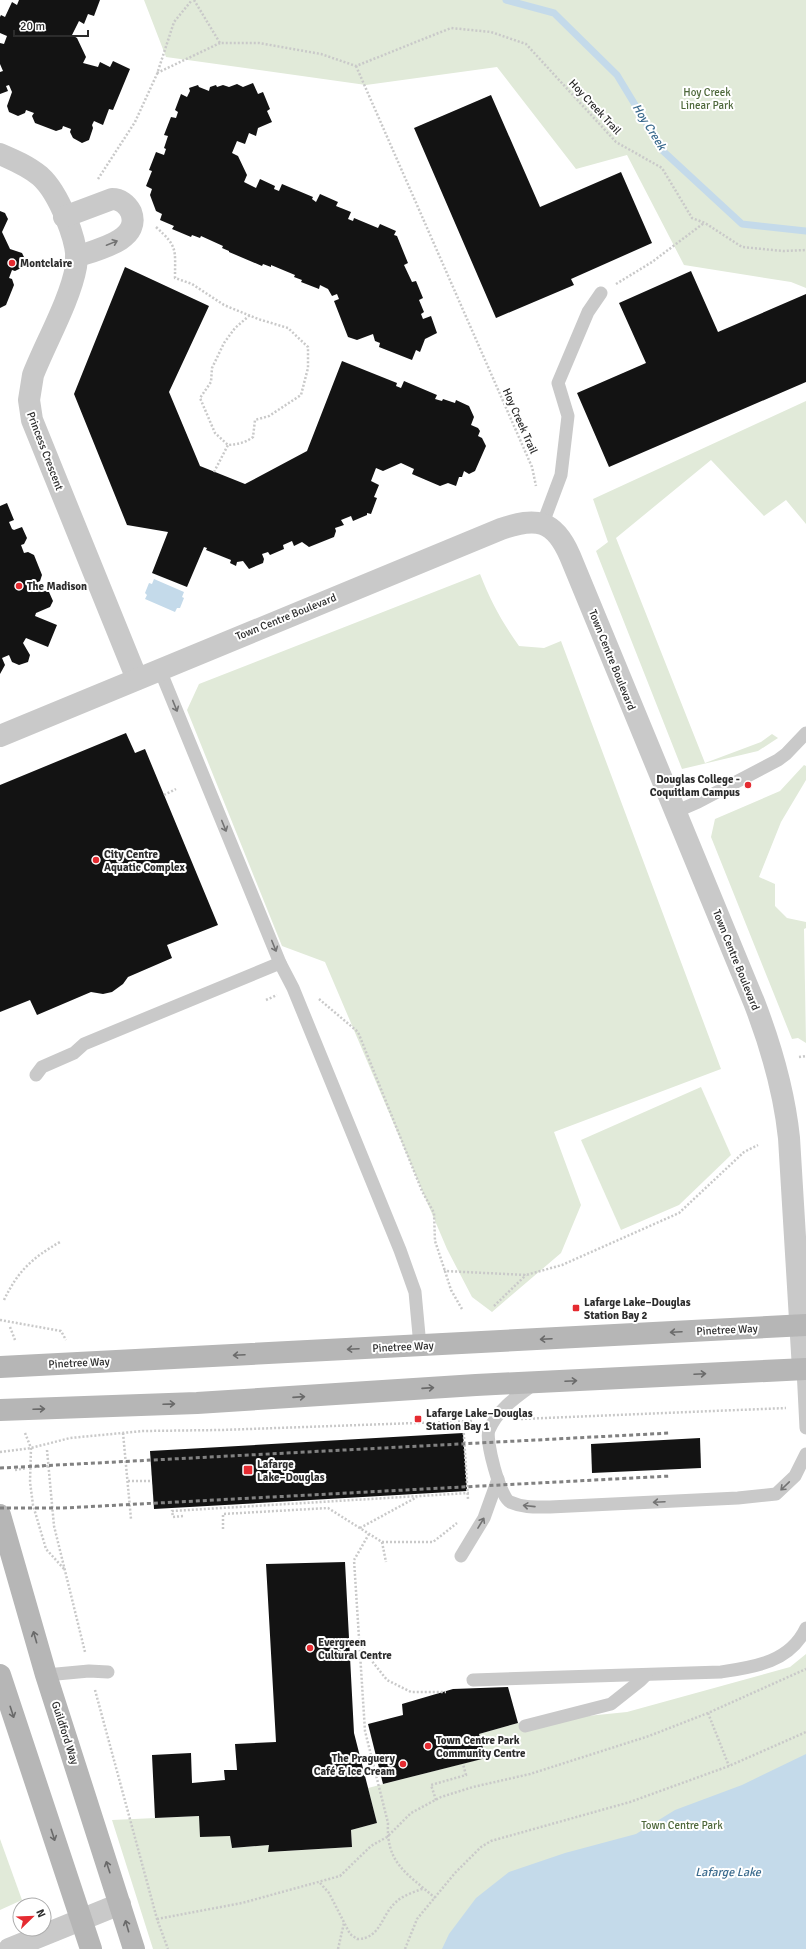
<svg xmlns="http://www.w3.org/2000/svg" width="806" height="1949" viewBox="0 0 806 1949" font-family="Signika,sans-serif">
	<style>
		.green { fill: #e1ead9 }
		.water { fill: #c4daea }
		.lines { fill: none; stroke-linecap: round; stroke-linejoin: round }
		.stream { stroke: #c4daea; stroke-width: 7 }
		.building { fill: #131313 }
		.path { stroke: #c9c9c9; stroke-width: 2.5; stroke-dasharray: 2 2; stroke-linecap: butt }
		.service { stroke: #c9c9c9; stroke-width: 13 }
		.minor { stroke: #c9c9c9; stroke-width: 22 }
		.secondary { stroke: #b6b6b6; stroke-width: 22 }
		.rail { stroke: #818181; stroke-width: 3; stroke-dasharray: 4 3; stroke-linecap: butt }
		.oneway { stroke: #737373 }
		.oneway2 { stroke: #6a6a6a }
		.poi-dot { fill: #e52b31; stroke: #fff; stroke-width: 1.5 }
		.labels { text-anchor: middle; dominant-baseline: central; stroke-width: 4; stroke-linejoin: round; paint-order: stroke }
		.park-label { font-size: 11px; fill: #4d673a; stroke: #fff }
		.street-label { font-size: 11px; fill: #2c2c2c; stroke: #fff }
		.poi-label { font-size: 11px; font-weight: bold; fill: #2c2c2c; stroke: #fff; text-anchor: start }
		.water-label { font-size: 12px; font-style: italic; fill: #3a6a8d; stroke: #fff }
	</style>
	<rect width="100%" height="100%" fill="#fff"/>
	<g class="green">
		<polygon points="144,0 806,0 806,288 791,282 684,265 627,155 576,169 497,67 366,85 166,57"/>
		<polygon points="806,401 806,524 786,500 764,516 711,460 616,538 705,763 761,742 772,734 778,738 758,751 682,769 596,551 608,542 593,499"/>
		<path d="M480,574C491,602 502,622 519,646L544,648L561,641L721,1069L554,1132L581,1205L561,1253L492,1312L472,1297L447,1249L325,962L282,946L187,710L199,684Z"/>
		<polygon points="804,765 806,766 806,780 781,822 759,877 775,884 775,906 787,918 806,922 806,928 804,929 806,1043 798,1038 792,1039 711,837 715,819 780,791"/>
		<polygon points="701,1087 731,1155 679,1205 621,1230 581,1140"/>
		<polygon points="806,1654 806,1949 153,1949 112,1820 199,1816 230,1836 232,1848 269,1845 269,1852 352,1847 351,1830 377,1823 368,1788 485,1758 479,1734 518,1723 627,1712 790,1667"/>
		<polygon points="0,1839 22,1900 0,1910"/>
	</g>
	<g class="water">
		<polygon points="154,579 184,592 182,597 184,598 180,608 177,608 175,612 145,599 147,595 145,593 149,583 152,584"/>
		<polygon points="806,1754 806,1949 442,1949 449,1934 476,1898 509,1872 565,1853 636,1834 675,1810 742,1785"/>
	</g>
	<g class="lines">
		<polyline class="stream" points="506,0 554,13 617,75 663,151 742,224 806,231"/>
	</g>
	<g class="building">
		<polygon points="19,0 100,0 94,16 88,14 84,24 79,21 72,35 77,38 86,57 83,63 98,67 100,62 110,67 113,61 130,69 113,110 109,109 103,125 94,121 92,125 93,128 89,140 82,143 73,138 70,132 71,129 63,126 62,129 56,131 35,123 32,116 34,113 26,110 25,113 18,116 9,112 7,106 12,92 9,85 6,86 8,91 0,94 0,72 3,71 0,64 0,43 4,44 7,36 0,33 0,17 1,15 5,17 12,2 17,5"/>
		<polygon points="253,83 258,94 263,92 270,109 267,111 272,122 258,128 256,136 249,133 245,144 237,141 232,153 238,156 247,175 244,182 256,188 260,179 275,186 274,189 279,191 282,184 313,197 312,199 316,202 320,194 338,202 336,206 351,212 348,219 353,221 354,218 378,228 380,224 396,231 394,235 397,236 408,263 404,265 412,282 416,281 423,298 419,300 424,312 421,314 423,319 431,316 437,333 425,339 420,352 416,350 412,360 379,347 380,343 375,341 373,334 357,340 348,337 334,301 339,299 337,294 332,296 328,289 320,285 319,289 301,282 302,280 294,277 295,275 271,265 271,267 263,264 262,266 229,252 229,251 222,248 223,246 201,236 200,238 192,235 191,237 172,229 174,226 160,220 162,214 156,211 150,195 152,189 146,186 152,171 149,170 156,152 164,155 166,149 164,148 168,136 164,135 171,117 176,118 178,112 175,110 181,94 187,97 190,91 189,88 198,85 199,87 209,91 210,87 216,85 217,87 223,85 229,87 237,84 243,87"/>
		<polygon points="491,95 540,207 621,172 652,243 571,279 574,285 496,318 414,128"/>
		<polygon points="0,211 5,213 8,219 2,232 10,249 22,253 25,259 21,268 15,271 12,270 9,278 12,279 14,285 6,305 0,308"/>
		<polygon points="125,267 209,306 169,392 200,466 245,484 307,451 342,361 397,383 396,386 401,388 404,381 437,395 435,399 442,401 443,399 455,403 456,400 469,406 474,417 471,425 478,428 480,431 478,436 482,438 486,446 475,471 469,474 464,471 462,477 459,477 456,486 448,483 440,486 412,474 414,469 401,463 383,471 376,468 371,481 379,485 374,497 377,498 371,514 367,513 367,515 353,521 351,516 341,520 344,525 335,528 336,531 334,537 309,547 302,542 294,546 292,541 283,545 284,549 270,555 268,552 262,554 264,559 263,563 249,569 243,561 237,562 236,566 230,563 231,560 206,550 207,548 204,547 187,587 152,573 168,532 127,525 74,394"/>
		<polygon points="691,271 718,332 806,294 806,382 609,467 577,393 646,363 619,303"/>
		<polygon points="7,503 14,520 9,522 12,529 14,530 22,527 27,538 24,544 21,545 24,553 28,552 34,555 42,575 40,581 36,583 40,591 43,590 49,592 53,601 50,607 36,613 35,616 57,625 48,647 26,638 23,643 30,655 28,662 19,665 12,662 9,655 2,658 5,665 0,674 0,506"/>
		<polygon points="126,733 135,753 145,749 218,925 167,945 172,958 128,977 123,984 112,992 103,994 91,992 37,1015 30,1000 0,1012 0,785"/>
		<polygon points="463,1433 467,1491 154,1509 150,1451"/>
		<polygon points="700,1438 701,1468 592,1473 591,1444"/>
		<polygon points="345,1562 354,1733 377,1823 351,1830 352,1847 268,1852 269,1845 232,1848 230,1836 200,1837 199,1816 155,1818 152,1755 191,1753 192,1783 225,1780 224,1770 237,1770 235,1744 276,1742 266,1564"/>
		<polygon points="508,1687 518,1723 479,1734 486,1758 383,1784 368,1724 403,1715 402,1704 453,1689"/>
	</g>
	<g class="lines">
		<g class="path">
			<polyline points="194,0 220,43 259,43 321,54 356,66 451,28 491,32 526,44 616,142 662,168 692,218 705,223 742,247 783,251 806,250"/>
			<polyline points="356,66 532,467 536,486"/>
			<polyline points="157,73 220,43"/>
			<polyline points="98,179 135,122 157,74 174,22 192,0"/>
			<path d="M156,227C178,247 175,249 175,278L192,284L224,305L258,319L288,328L308,347V368L301,395L269,416L255,420L253,437C245,443 238,444 228,445L215,433L200,398L211,382L212,368L224,343L235,328L250,315"/>
			<polyline points="616,284 652,262 704,223"/>
			<polyline points="214,472 228,445"/>
			<polyline points="164,795 176,789"/>
			<polyline points="319,999 358,1032 422,1191 434,1213 435,1241 445,1271"/>
			<polyline points="266,1000 277,995"/>
			<polyline points="799,1057 806,1056"/>
			<path d="M4,1300C18,1271 32,1258 60,1242"/>
			<polyline points="494,1306 526,1275"/>
			<polyline points="462,1309 451,1290 445,1271 526,1275 562,1265 679,1213 744,1152 758,1145"/>
			<polyline points="0,1320 61,1331 66,1340"/>
			<polyline points="10,1327 15,1340"/>
			<polyline points="521,1419 786,1408"/>
			<polyline points="463,1421 468,1499"/>
			<polyline points="25,1433 31,1448 30,1482 33,1505 46,1549 65,1570"/>
			<polyline points="123,1433 131,1519"/>
			<polyline points="47,1450 54,1526 85,1652"/>
			<polyline points="0,1452 31,1448 70,1438 143,1431 221,1430 472,1421"/>
			<polyline points="34,1467 49,1466"/>
			<polyline points="15,1470 27,1468"/>
			<polyline points="128,1481 152,1481"/>
			<polyline points="183,1516 173,1517 172,1511 469,1493"/>
			<polyline points="360,1528 417,1497"/>
			<polyline points="223,1529 223,1514 328,1508 382,1542 433,1542 457,1523"/>
			<path d="M369,1534L354,1560L365,1731L388,1823C386,1864 407,1873 435,1898"/>
			<polyline points="382,1542 386,1562"/>
			<polyline points="360,1646 387,1680 411,1692 446,1692"/>
			<polyline points="95,1690 157,1919 168,1949"/>
			<polyline points="708,1713 729,1766"/>
			<polyline points="436,1800 431,1785 466,1775 463,1764"/>
			<path d="M320,1883L329,1893L350,1934L357,1939C381,1939 381,1915 396,1902C403,1895 415,1892 424,1888"/>
			<polyline points="157,1919 242,1903 340,1876 371,1846 387,1837 411,1813 441,1797 473,1787 530,1774 649,1736 708,1713 806,1669"/>
			<polyline points="338,1949 344,1923"/>
			<polyline points="405,1949 417,1919 455,1873 481,1847 491,1841 630,1802 729,1766 806,1732"/>
		</g>
		<g class="service">
			<polyline points="543,523 561,475 568,416 558,383 588,312 601,293"/>
			<polyline points="160,670 280,963 293,988 400,1250 415,1292 420,1346"/>
			<polyline points="675,812 698,802 778,760 786,754 806,733"/>
			<polyline points="36,1075 42,1067 74,1053 84,1044 280,963"/>
			<polyline points="803,1369 806,1428"/>
			<path d="M534,1384C516,1397 498,1409 489,1430C485,1440 500,1497 510,1502C523,1508 536,1507 550,1507L738,1498L776,1494L795,1476L806,1454"/>
			<polyline points="461,1556 484,1518 498,1479"/>
			<polyline points="46,1675 89,1671 108,1672"/>
			<path d="M473,1680L721,1672C755,1667 790,1662 806,1628"/>
			<polyline points="525,1726 611,1704 640,1681 646,1675"/>
		</g>
		<g class="minor">
			<path d="M0,154C14,160 28,166 40,176C58,192 80,243 76,267C70,300 46,342 33,375L29,400L32,420L137,679"/>
			<path d="M64,217L112,199C120,199 127,204 131,212C142,241 95,250 76,257"/>
			<path d="M0,736L501,529C536,517 554,519 570,556L754,1002C771,1046 784,1090 789,1138L803,1369"/>
			<polyline points="9,1949 120,1904"/>
		</g>
		<g class="secondary">
			<polyline points="0,1367 806,1325"/>
			<polyline points="0,1410 197,1403 476,1385 806,1369"/>
			<polyline points="0,1515 46,1675 134,1949"/>
			<polyline points="0,1675 91,1949"/>
		</g>
		<g class="rail">
			<polyline points="0,1468 670,1433"/>
			<polyline points="0,1508 63,1508 671,1476"/>
		</g>
	</g>
	<defs><path id="oneway-shaft" d="M-6 0H5M1.5-3L5.5 0L1.5 3" fill="none" stroke-width="1.6" stroke-linecap="round" stroke-linejoin="round"/></defs>
	<g class="oneway">
		<use href="#oneway-shaft" transform="translate(112 243) rotate(-22)"/>
		<use href="#oneway-shaft" transform="translate(175 706) rotate(68)"/>
		<use href="#oneway-shaft" transform="translate(224 826) rotate(68)"/>
		<use href="#oneway-shaft" transform="translate(274 946) rotate(68)"/>
		<use href="#oneway-shaft" transform="translate(785 1486) rotate(136)"/>
		<use href="#oneway-shaft" transform="translate(659 1502) rotate(177)"/>
		<use href="#oneway-shaft" transform="translate(529 1506) rotate(-174)"/>
		<use href="#oneway-shaft" transform="translate(481 1523) rotate(-59)"/>
	</g>
	<g class="oneway2">
		<use href="#oneway-shaft" transform="translate(676 1332) rotate(177)"/>
		<use href="#oneway-shaft" transform="translate(546 1339) rotate(177)"/>
		<use href="#oneway-shaft" transform="translate(353 1349) rotate(177)"/>
		<use href="#oneway-shaft" transform="translate(239 1355) rotate(177)"/>
		<use href="#oneway-shaft" transform="translate(700 1374) rotate(-3)"/>
		<use href="#oneway-shaft" transform="translate(571 1381) rotate(-3)"/>
		<use href="#oneway-shaft" transform="translate(428 1388) rotate(-4)"/>
		<use href="#oneway-shaft" transform="translate(299 1397) rotate(-4)"/>
		<use href="#oneway-shaft" transform="translate(169 1404) rotate(-2)"/>
		<use href="#oneway-shaft" transform="translate(39 1409) rotate(-2)"/>
		<use href="#oneway-shaft" transform="translate(35 1637) rotate(-106)"/>
		<use href="#oneway-shaft" transform="translate(12 1712) rotate(72)"/>
		<use href="#oneway-shaft" transform="translate(53 1835) rotate(72)"/>
		<use href="#oneway-shaft" transform="translate(108 1867) rotate(-108)"/>
		<use href="#oneway-shaft" transform="translate(127 1926) rotate(-106)"/>
	</g>
	<g class="poi-dot">
		<circle cx="12" cy="263" r="4"/>
		<circle cx="19" cy="586" r="4"/>
		<circle cx="748" cy="785" r="4"/>
		<circle cx="96" cy="860" r="4"/>
		<rect x="572" y="1304" width="8" height="8" rx="2"/>
		<rect x="414" y="1415" width="8" height="8" rx="2"/>
		<rect x="243" y="1465" width="10" height="10" rx="2"/>
		<circle cx="310" cy="1648" r="4"/>
		<circle cx="428" cy="1746" r="4"/>
		<circle cx="403" cy="1764" r="4"/>
	</g>
	<g class="labels">
		<g class="park-label">
			<text x="707" y="92">Hoy Creek<tspan x="707" dy="13">Linear Park</tspan></text>
			<text x="682" y="1825">Town Centre Park</text>
		</g>
		<g class="street-label">
			<text transform="translate(595 107) rotate(47)">Hoy Creek Trail</text>
			<text transform="translate(520 421) rotate(66)">Hoy Creek Trail</text>
			<text transform="translate(45 451) rotate(69)">Princess Crescent</text>
			<text transform="translate(286 617) rotate(-22)">Town Centre Boulevard</text>
			<text transform="translate(612 660) rotate(68)">Town Centre Boulevard</text>
			<text transform="translate(736 960) rotate(68)">Town Centre Boulevard</text>
			<text transform="translate(727 1330) rotate(-3)">Pinetree Way</text>
			<text transform="translate(403 1347) rotate(-3)">Pinetree Way</text>
			<text transform="translate(79 1363) rotate(-3)">Pinetree Way</text>
			<text transform="translate(65 1733) rotate(72)">Guildford Way</text>
		</g>
		<g class="poi-label">
			<text x="20" y="263">Montclaire</text>
			<text x="27" y="586">The Madison</text>
			<text x="740" y="779" text-anchor="end">Douglas College -<tspan x="740" dy="13">Coquitlam Campus</tspan></text>
			<text x="104" y="854">City Centre<tspan x="104" dy="13">Aquatic Complex</tspan></text>
			<text x="584" y="1302">Lafarge Lake–Douglas<tspan x="584" dy="13">Station Bay 2</tspan></text>
			<text x="426" y="1413">Lafarge Lake–Douglas<tspan x="426" dy="13">Station Bay 1</tspan></text>
			<text x="257" y="1464">Lafarge<tspan x="257" dy="13">Lake–Douglas</tspan></text>
			<text x="318" y="1642">Evergreen<tspan x="318" dy="13">Cultural Centre</tspan></text>
			<text x="436" y="1740">Town Centre Park<tspan x="436" dy="13">Community Centre</tspan></text>
			<text x="395" y="1758" text-anchor="end">The Praguery<tspan x="395" dy="13">Café &amp; Ice Cream</tspan></text>
		</g>
		<g class="water-label">
			<text transform="translate(649 127) rotate(58)">Hoy Creek</text>
			<text x="728" y="1872">Lafarge Lake</text>
		</g>
	</g>
	<g transform="translate(32 1917) rotate(67)"><circle r="19" fill="#ffffff" stroke="#ababab"/>
	<path d="M0-3L7 15L0 10L-7 15Z" fill="#e52b31"/>
	<text y="-6" font-size="11" font-weight="bold" text-anchor="middle" fill="#2c2c2c">N</text>
	</g>
	<path d="M14 30v6h74v-6" fill="none" stroke="#2c2c2c" stroke-width="2"/>
	<text x="20" y="30" font-size="12" fill="#2c2c2c" stroke="#ffffff" stroke-width="3" paint-order="stroke">20 m</text>
</svg>
